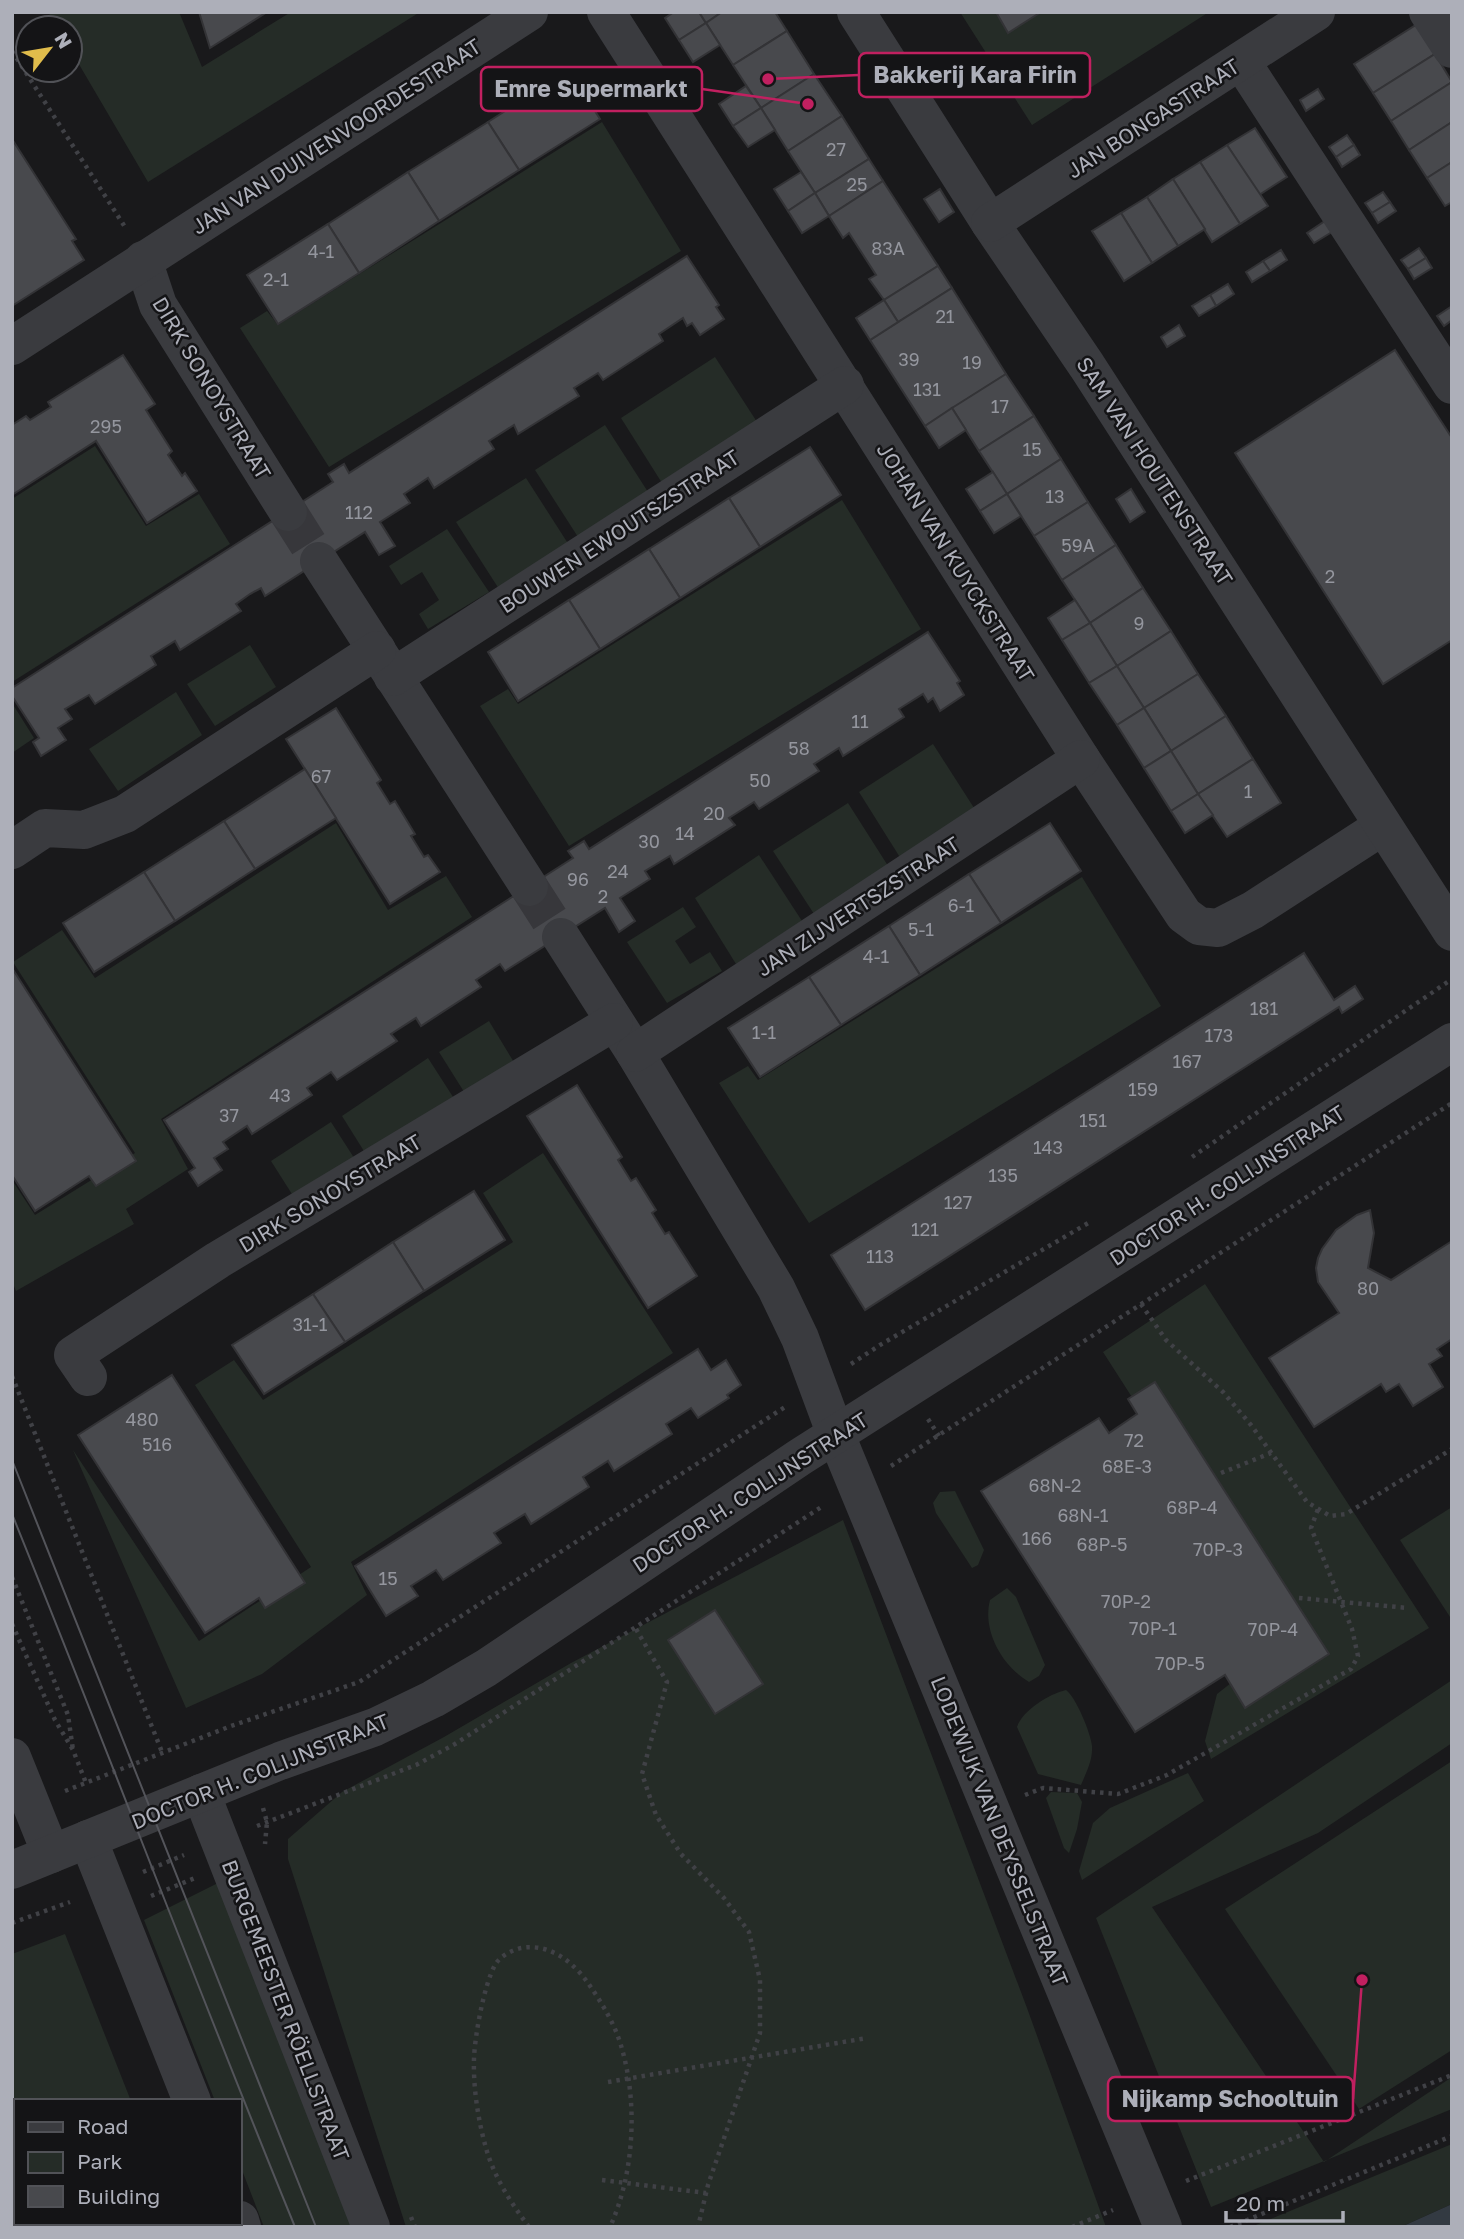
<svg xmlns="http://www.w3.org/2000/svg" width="1464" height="2239" viewBox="0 0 1464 2239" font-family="'Golos Text',sans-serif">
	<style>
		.green { fill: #252c27 }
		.water { fill: #333a42 }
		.building { fill: #48494d; stroke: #333336; stroke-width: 2 }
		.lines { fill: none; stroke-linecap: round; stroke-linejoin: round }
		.minor-tunnel { stroke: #37373b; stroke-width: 38; stroke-dasharray: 38 19; stroke-linecap: butt }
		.path { stroke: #404146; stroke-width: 4.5; stroke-dasharray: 3.5 5; stroke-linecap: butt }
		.minor { stroke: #3a3b3f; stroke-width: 38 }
		.tram { stroke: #53545a; stroke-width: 2 }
		.labels { text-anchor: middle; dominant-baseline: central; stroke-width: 5; stroke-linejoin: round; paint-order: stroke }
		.number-label { font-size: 18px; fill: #94969e }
		.street-label { font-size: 21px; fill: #adafb9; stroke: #141416 }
		.leader { fill: none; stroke: #c12060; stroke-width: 2.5 }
		.callout-dot { fill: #c12060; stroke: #141416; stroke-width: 2.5 }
		.callout { fill: #141416; stroke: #c12060; stroke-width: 2.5 }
		.callout-label { font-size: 23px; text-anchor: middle; font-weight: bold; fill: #adafb9 }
	</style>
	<rect width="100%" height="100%" fill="#19191b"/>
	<g class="green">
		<polygon points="48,12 179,12 202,67 291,12 420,12 148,182 70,49 70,28 58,28"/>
		<polygon points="960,12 996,12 1008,31 1039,12 1209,12 1032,125"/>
		<polygon points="602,122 681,251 329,467 240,328 267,311 278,325"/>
		<polygon points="715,357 757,422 662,483 621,418"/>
		<polygon points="605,425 648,492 578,537 535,470"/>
		<polygon points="95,446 146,526 199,494 230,544 12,682 12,499"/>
		<polygon points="526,478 569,545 499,589 456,522"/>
		<polygon points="842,500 921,629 569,846 480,706 508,689 518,704"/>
		<polygon points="447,529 489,592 428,629 419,614 439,600 422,572 401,585 389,566"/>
		<polygon points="250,645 276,687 215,726 187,684"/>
		<polygon points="176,692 202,735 118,791 89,749"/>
		<polygon points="12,703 34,738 12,753"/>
		<polygon points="933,744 976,811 901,859 859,792"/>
		<polygon points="848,803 890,869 816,917 773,851"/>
		<polygon points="336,823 388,910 446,876 472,917 161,1119 188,1169 126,1209 134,1224 16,1291 12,1281 12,1180 35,1215 135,1153 13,962 62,930 95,978"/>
		<polygon points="759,855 802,921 736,964 695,898"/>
		<polygon points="1082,877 1161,1006 809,1223 719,1083 748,1066 758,1080"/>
		<polygon points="683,907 696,927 675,941 690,964 710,952 722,971 667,1003 627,942"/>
		<polygon points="489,1021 515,1064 466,1095 439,1052"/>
		<polygon points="428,1058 455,1100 367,1156 342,1116"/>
		<polygon points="331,1122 358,1164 297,1202 271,1161"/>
		<polygon points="543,1153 673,1353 351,1562 367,1595 262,1674 186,1708 73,1450 199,1641 311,1567 195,1385 234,1360 263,1400 513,1242 483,1193"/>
		<polygon points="1205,1284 1429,1628 1211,1759 1205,1741 1217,1694 1287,1639 1103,1352"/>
		<polygon points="955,1491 984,1550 978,1565 972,1568 936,1513 933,1503 940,1492"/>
		<polygon points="1452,1507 1452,1620 1400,1540"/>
		<polygon points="843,1520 1027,2008 1106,2227 406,2227 288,1859 288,1839 342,1792 444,1737 571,1663"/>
		<path d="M1007,1588L1016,1597L1045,1665L1039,1676L1029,1682C1002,1666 982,1631 990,1600Z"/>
		<polygon points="1452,1680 1452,1743 1318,1833 1152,1907 1324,2162 1452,2077 1452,2109 1211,2207 1096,1918"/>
		<path d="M1066,1690C1076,1697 1091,1734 1092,1746C1093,1760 1086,1773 1081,1785L1038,1774L1017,1727C1023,1710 1049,1694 1066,1690Z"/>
		<polygon points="1452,1761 1452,2050 1359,2109 1225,1909"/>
		<polygon points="1188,1773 1204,1801 1082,1880 1079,1871 1093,1823 1110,1808"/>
		<polygon points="1051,1792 1077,1793 1082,1802 1077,1829 1069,1853 1064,1848 1046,1798"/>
		<polygon points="230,1877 367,2227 264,2227 240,2165 240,2101 215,2101 144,1920"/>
		<polygon points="65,1934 131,2101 16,2101 16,2223 180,2223 182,2227 12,2227 12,1954"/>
		<polygon points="1452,2144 1452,2204 1401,2227 1251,2227"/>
	</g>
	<polygon class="water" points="1452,2204 1452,2227 1401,2227"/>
	<g class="building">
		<polygon points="199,12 267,12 210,48"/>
		<polygon points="674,12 699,12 706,23 679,40 665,18"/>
		<polygon points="699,12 722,12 706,23"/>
		<polygon points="722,12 775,12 787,31 733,65 706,23"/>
		<polygon points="996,12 1041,12 1008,33"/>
		<polygon points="706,23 720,45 693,62 679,40"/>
		<polygon points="1419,23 1435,54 1373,93 1354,64"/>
		<polygon points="787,31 814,74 761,108 733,65"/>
		<polygon points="1435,54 1452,82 1391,121 1373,93"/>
		<polygon points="569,70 600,119 519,170 488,122"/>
		<polygon points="814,74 842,116 788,151 761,108"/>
		<polygon points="1452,82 1452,122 1409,150 1391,121"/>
		<polygon points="746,86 761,108 733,126 719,104"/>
		<polygon points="1318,89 1324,99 1306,111 1300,100"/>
		<polygon points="761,108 775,130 748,147 733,126"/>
		<polygon points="842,116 869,159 815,193 788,151"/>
		<polygon points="488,122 519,170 439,221 408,172"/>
		<polygon points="1452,122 1452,162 1427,178 1409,150"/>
		<polygon points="1255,128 1287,177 1259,195 1227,145"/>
		<polygon points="1347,135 1354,145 1336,157 1329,147"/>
		<polygon points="12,139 76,239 72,241 84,260 12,306"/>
		<polygon points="1227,145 1268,206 1240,224 1200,162"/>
		<polygon points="1354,145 1360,155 1342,167 1336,157"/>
		<polygon points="869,159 883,181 829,216 815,193"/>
		<polygon points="1200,162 1240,224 1212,242 1173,179"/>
		<polygon points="1452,162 1452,202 1445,206 1427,178"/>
		<polygon points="408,172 439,221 359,273 328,224"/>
		<polygon points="801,172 815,193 788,211 774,189"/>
		<polygon points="1173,179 1205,229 1178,246 1147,197"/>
		<polygon points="883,181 938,266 884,300 869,279 876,275 849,233 843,238 829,216"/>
		<polygon points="940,189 954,212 939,222 924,199"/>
		<polygon points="1383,192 1390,202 1372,213 1365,203"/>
		<polygon points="815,193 829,216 802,233 788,211"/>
		<polygon points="1147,197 1178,246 1152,263 1121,213"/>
		<polygon points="1390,202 1396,211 1378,223 1372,213"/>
		<polygon points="1121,213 1152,263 1124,281 1092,231"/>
		<polygon points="1325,221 1332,232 1314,243 1307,233"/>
		<polygon points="328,224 359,273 278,324 247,275"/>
		<polygon points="1419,248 1426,258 1408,269 1401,260"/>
		<polygon points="1281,250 1287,260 1270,271 1263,261"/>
		<polygon points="687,256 719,305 716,307 724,319 700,335 692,323 687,326 683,318 659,334 663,341 603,380 598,373 574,388 579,396 518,434 514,425 489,441 494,449 434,488 428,478 404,494 410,503 380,522 395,546 379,555 365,532 265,596 261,588 250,594 236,604 241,611 180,650 175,641 151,656 156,665 95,704 89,695 65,709 72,719 58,728 66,740 41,756 33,742 39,738 12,696 12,688 333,482 328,474 344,464 349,473"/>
		<polygon points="1426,258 1432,268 1414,279 1408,269"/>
		<polygon points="1263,261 1270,271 1252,282 1246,272"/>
		<polygon points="938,266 952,288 898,322 884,300"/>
		<polygon points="1228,284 1234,294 1216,306 1210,295"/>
		<polygon points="952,288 1006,374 925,426 870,340"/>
		<polygon points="1210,295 1216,306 1199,316 1192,306"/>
		<polygon points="884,300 898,322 870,340 856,318"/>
		<polygon points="1452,306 1452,320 1444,326 1437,316"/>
		<polygon points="1179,325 1185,336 1167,347 1161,337"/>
		<polygon points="1395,350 1452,438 1452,640 1383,684 1235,453"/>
		<polygon points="123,355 155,404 146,410 172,451 168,455 182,476 185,473 197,491 147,523 96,441 12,495 12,425 26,416 30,420 51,407 48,402"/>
		<polygon points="1006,374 1034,416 979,451 952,408"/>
		<polygon points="952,408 966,430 939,448 925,426"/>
		<polygon points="1034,416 1061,459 1007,494 979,451"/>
		<polygon points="810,447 841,495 760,547 729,498"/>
		<polygon points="1061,459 1088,502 1034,536 1007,494"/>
		<polygon points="993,472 1007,494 980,511 966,489"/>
		<polygon points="1131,489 1145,512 1130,522 1116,499"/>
		<polygon points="1007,494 1021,516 994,533 980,511"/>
		<polygon points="729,498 760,547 680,598 649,549"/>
		<polygon points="1088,502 1116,545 1062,580 1034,536"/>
		<polygon points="1116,545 1143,588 1090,623 1062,580"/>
		<polygon points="649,549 680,598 600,649 569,600"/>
		<polygon points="1143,588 1171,631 1117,666 1090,623"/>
		<polygon points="569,600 600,649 518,701 488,652"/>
		<polygon points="1075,600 1090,623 1062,640 1048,618"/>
		<polygon points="1090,623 1117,666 1089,683 1062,640"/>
		<polygon points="1171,631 1198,674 1144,708 1117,666"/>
		<polygon points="928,632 960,681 957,683 964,695 940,711 933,698 928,702 923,694 899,709 904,717 843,756 839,748 814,764 819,771 759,809 754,802 729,818 735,825 674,864 670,856 645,871 650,879 620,898 635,921 619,932 605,908 505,971 500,964 476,980 481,987 421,1026 416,1018 391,1034 397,1041 337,1080 331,1072 307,1088 312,1095 252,1134 247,1126 223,1142 228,1149 214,1158 222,1170 198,1186 189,1172 195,1168 164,1120 573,858 568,851 584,841 589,849"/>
		<polygon points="1117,666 1144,708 1117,725 1089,683"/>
		<polygon points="1198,674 1226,716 1171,751 1144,708"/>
		<polygon points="336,708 381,780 377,783 390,804 395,801 415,834 411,836 424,857 428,855 440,872 390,904 286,739"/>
		<polygon points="1144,708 1171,751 1144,768 1117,725"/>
		<polygon points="1226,716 1253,759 1198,794 1171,751"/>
		<polygon points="1171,751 1198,794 1171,811 1144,768"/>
		<polygon points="1253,759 1281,803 1227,837 1198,794"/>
		<polygon points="305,769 336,818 255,869 224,821"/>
		<polygon points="1198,794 1213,815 1185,833 1171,811"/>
		<polygon points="224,821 255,869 175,921 144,872"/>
		<polygon points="1050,823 1081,871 1001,923 969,874"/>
		<polygon points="144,872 175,921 94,972 63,923"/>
		<polygon points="969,874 1001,923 920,975 889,926"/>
		<polygon points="889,926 920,975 841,1025 809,977"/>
		<polygon points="1304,953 1334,1000 1355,986 1363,999 1342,1013 1339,1007 865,1310 831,1255"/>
		<polygon points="12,968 136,1161 96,1186 89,1176 35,1211 12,1175"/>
		<polygon points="809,977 841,1025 760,1077 728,1028"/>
		<polygon points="577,1085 622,1157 618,1160 631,1181 636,1178 656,1210 652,1213 665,1234 669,1232 697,1276 648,1308 527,1116"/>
		<polygon points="474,1191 505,1240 424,1291 393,1242"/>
		<polygon points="1370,1210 1374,1233 1368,1268 1391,1280 1452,1241 1452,1339 1437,1349 1442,1356 1429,1364 1443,1387 1413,1406 1399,1384 1386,1392 1381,1384 1314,1427 1269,1358 1339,1313 1318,1282 1316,1268 1318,1258 1322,1249 1336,1230 1357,1215"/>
		<polygon points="393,1242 424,1291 345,1342 313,1294"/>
		<polygon points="313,1294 345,1342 264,1394 232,1345"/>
		<polygon points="698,1349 711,1370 726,1360 741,1385 727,1395 729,1398 698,1418 691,1408 666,1424 672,1434 614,1471 608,1461 583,1477 589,1487 531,1524 525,1514 494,1533 501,1543 443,1580 436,1570 411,1586 418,1596 386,1616 355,1566"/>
		<polygon points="172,1375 305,1583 265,1608 259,1598 205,1633 78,1435"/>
		<polygon points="1155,1382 1329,1654 1245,1708 1225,1675 1135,1732 981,1491 1099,1418 1109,1433 1137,1414 1128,1399"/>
		<polygon points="715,1610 763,1684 715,1714 668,1640"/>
	</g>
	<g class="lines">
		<g class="minor-tunnel">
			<polyline points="288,512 319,561"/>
			<polyline points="529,887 561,937"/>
		</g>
		<g class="path">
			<polyline points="12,51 125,227"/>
			<polyline points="1192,1157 1452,979"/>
			<polyline points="1141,1304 1166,1340 1223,1392 1251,1425 1307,1502 1330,1516 1346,1514 1452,1449"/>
			<polyline points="851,1364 880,1345 1090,1222"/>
			<polyline points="12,1376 162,1752"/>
			<polyline points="928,1419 939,1436"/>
			<polyline points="891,1466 1452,1103"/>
			<polyline points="1221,1473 1271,1453"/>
			<polyline points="12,1577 68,1715 73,1750"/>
			<polyline points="1299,1598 1408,1608"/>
			<polyline points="12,1624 55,1720 73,1750 86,1783"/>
			<polyline points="636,1629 667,1682 642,1774 656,1815 681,1854 724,1898 749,1932 760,1980 760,2033 708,2185 698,2227"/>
			<polyline points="65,1791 231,1726 359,1682 785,1407"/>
			<polyline points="1025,1795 1043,1788 1118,1794 1167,1775 1351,1669 1358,1656 1352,1629 1311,1528 1318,1509"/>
			<polyline points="263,1808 267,1822 265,1844"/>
			<polyline points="257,1826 416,1765 455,1744 823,1506"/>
			<polyline points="143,1872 184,1855"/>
			<polyline points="151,1896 195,1878"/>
			<polyline points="12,1923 70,1902"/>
			<polyline points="608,2082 867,2038"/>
			<polyline points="602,2180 706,2193"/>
			<polyline points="1186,2181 1452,2075"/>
			<polyline points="411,2217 415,2227"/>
			<path d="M529,2227C511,2203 494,2177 486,2148C478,2120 473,2087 474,2058C475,2035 484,1985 495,1965C500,1956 512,1950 521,1948C550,1943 573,1962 588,1983C602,2003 616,2026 622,2049C638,2105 634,2174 610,2227"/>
			<polyline points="1072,2227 1113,2210"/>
			<polyline points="1230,2227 1452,2136"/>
		</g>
		<g class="minor">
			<polyline points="606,12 1081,759 1184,915 1199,926 1218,928 1253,910 1383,826"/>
			<polyline points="856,12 990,223 1087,366 1452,932"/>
			<polyline points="1428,12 1452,49"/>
			<polyline points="1241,61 1452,385"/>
			<polyline points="990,223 1316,12"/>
			<polyline points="143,260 158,305 288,512"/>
			<polyline points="12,346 529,12"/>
			<polyline points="319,561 529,887"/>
			<polyline points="393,677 845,385"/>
			<polyline points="12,850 45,828 84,830 125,814 377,650"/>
			<polyline points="561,937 635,1053 776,1288 800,1338 836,1435 1163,2227"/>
			<polyline points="635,1053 1081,759"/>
			<polyline points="88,1377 73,1355 218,1260 614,1022"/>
			<polyline points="12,1757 51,1854"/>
			<polyline points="201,1793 371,2227"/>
			<polyline points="88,1839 192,2101"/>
			<polyline points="12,1870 280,1761 375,1727 433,1699 486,1668 800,1457 1452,1042"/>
			<polyline points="240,2220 242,2227"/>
		</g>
		<g class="tram">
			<polyline points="12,1460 316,2227"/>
			<path d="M12,1514C108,1751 198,1990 295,2227"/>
		</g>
	</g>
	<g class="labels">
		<g class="number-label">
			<text x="836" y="149">27</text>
			<text x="857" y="184">25</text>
			<text x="888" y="248">83A</text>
			<text x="321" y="251">4-1</text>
			<text x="276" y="279">2-1</text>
			<text x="945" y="316">21</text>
			<text x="909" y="359">39</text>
			<text x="972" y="362">19</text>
			<text x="927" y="389">131</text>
			<text x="1000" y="406">17</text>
			<text x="106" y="426">295</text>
			<text x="1032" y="449">15</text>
			<text x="1055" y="496">13</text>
			<text x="359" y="512">112</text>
			<text x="1078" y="545">59A</text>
			<text x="1330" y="576">2</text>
			<text x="1139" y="623">9</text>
			<text x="860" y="721">11</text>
			<text x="799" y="748">58</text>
			<text x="321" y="776">67</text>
			<text x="760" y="780">50</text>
			<text x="1248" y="791">1</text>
			<text x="714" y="813">20</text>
			<text x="685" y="833">14</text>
			<text x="649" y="841">30</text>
			<text x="618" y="871">24</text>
			<text x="578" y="879">96</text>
			<text x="603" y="896">2</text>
			<text x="961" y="905">6-1</text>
			<text x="921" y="929">5-1</text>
			<text x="876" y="956">4-1</text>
			<text x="1264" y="1008">181</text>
			<text x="764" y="1032">1-1</text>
			<text x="1219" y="1035">173</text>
			<text x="1187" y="1061">167</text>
			<text x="1143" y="1089">159</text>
			<text x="280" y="1095">43</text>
			<text x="229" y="1115">37</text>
			<text x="1093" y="1120">151</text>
			<text x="1048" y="1147">143</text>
			<text x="1003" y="1175">135</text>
			<text x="958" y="1202">127</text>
			<text x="925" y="1229">121</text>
			<text x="880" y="1256">113</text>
			<text x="1368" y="1288">80</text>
			<text x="310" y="1324">31-1</text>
			<text x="142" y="1419">480</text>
			<text x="1134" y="1440">72</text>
			<text x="157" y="1444">516</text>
			<text x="1127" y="1466">68E-3</text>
			<text x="1055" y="1485">68N-2</text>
			<text x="1192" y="1507">68P-4</text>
			<text x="1083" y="1515">68N-1</text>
			<text x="1037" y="1538">166</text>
			<text x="1102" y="1544">68P-5</text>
			<text x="1218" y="1549">70P-3</text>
			<text x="388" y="1578">15</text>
			<text x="1126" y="1601">70P-2</text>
			<text x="1153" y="1628">70P-1</text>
			<text x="1273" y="1629">70P-4</text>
			<text x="1180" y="1663">70P-5</text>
		</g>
		<g class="street-label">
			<text transform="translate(1153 118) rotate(-33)">JAN BONGASTRAAT</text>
			<text transform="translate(336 136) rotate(-33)">JAN VAN DUIVENVOORDESTRAAT</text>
			<text transform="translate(212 388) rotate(59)">DIRK SONOYSTRAAT</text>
			<text transform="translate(1155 471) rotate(57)">SAM VAN HOUTENSTRAAT</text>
			<text transform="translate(619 531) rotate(-33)">BOUWEN EWOUTSZSTRAAT</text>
			<text transform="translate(956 562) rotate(58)">JOHAN VAN KUYCKSTRAAT</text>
			<text transform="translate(858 906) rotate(-33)">JAN ZIJVERTSZSTRAAT</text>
			<text transform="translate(1227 1185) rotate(-33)">DOCTOR H. COLIJNSTRAAT</text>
			<text transform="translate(330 1193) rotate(-31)">DIRK SONOYSTRAAT</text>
			<text transform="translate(750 1492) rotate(-33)">DOCTOR H. COLIJNSTRAAT</text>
			<text transform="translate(260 1771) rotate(-22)">DOCTOR H. COLIJNSTRAAT</text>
			<text transform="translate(1000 1831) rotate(68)">LODEWIJK VAN DEYSSELSTRAAT</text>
			<text transform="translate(286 2010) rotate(69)">BURGEMEESTER RÖELLSTRAAT</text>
		</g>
	</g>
	<path class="leader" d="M768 79L859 75M808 104L702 89M1362 1980L1353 2099"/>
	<g class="callout-dot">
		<circle cx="768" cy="79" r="7"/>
		<circle cx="808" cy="104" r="7"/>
		<circle cx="1362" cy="1980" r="7"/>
	</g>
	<g class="callout">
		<rect x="859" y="53" width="231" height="44" rx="7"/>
		<rect x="481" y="67" width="221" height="44" rx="7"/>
		<rect x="1108" y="2077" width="245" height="44" rx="7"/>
	</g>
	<g class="callout-label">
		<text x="975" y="83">Bakkerij Kara Firin</text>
		<text x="591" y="97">Emre Supermarkt</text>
		<text x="1230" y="2107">Nijkamp Schooltuin</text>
	</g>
	<rect width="1464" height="2239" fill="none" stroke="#adafb9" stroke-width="28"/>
	<rect x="14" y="2099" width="228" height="126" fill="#141416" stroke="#515257" stroke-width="2"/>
	<rect x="28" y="2122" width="35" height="10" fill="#3a3b3f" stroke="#515257" stroke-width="2"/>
	<text x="77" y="2134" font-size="21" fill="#adafb9">Road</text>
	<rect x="28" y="2152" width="35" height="21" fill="#252c27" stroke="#515257" stroke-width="2"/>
	<text x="77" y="2169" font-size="21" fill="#adafb9">Park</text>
	<rect x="28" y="2186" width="35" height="21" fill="#48494d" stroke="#515257" stroke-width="2"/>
	<text x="77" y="2204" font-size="21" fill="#adafb9">Building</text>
	<g transform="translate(49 49) rotate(59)"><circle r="33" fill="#141416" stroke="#515257" stroke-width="2"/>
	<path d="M0-5L12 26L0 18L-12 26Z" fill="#e0bc4b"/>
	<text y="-10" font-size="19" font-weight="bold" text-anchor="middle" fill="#adafb9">N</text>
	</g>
	<path d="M1226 2211v10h117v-10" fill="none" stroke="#adafb9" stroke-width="3.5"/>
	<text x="1236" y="2211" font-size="21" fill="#adafb9" stroke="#141416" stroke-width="5" paint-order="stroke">20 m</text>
</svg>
